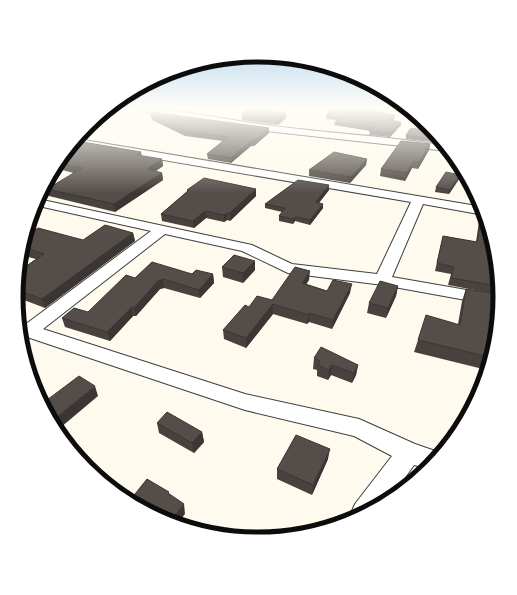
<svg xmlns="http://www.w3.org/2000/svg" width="517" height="595" viewBox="0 0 517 595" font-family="Merriweather,serif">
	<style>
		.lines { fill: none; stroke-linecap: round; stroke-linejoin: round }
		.minor-casing { stroke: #3f3f3f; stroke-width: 2 }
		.minor { fill: #fff; fill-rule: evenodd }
		.wall { fill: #48423f }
		.shaded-wall { fill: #3b3633 }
		.building { fill: #544d49; stroke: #3b3633 }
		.rim { fill: none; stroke: #0c0c0c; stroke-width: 5 }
	</style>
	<rect width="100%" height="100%" fill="#fefaed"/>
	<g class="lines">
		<defs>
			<g id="minor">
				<path d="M142,109C184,109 225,120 266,125C325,133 384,136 442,145L447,151L266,131L146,112Z"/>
				<polygon points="78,139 483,207 484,215 423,204 392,277 501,296 499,306 383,285 288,273 242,251 165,234 43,329 245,394 359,419 415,444 441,453 430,469 414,465 394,493 354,520 351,513 355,504 392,456 354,436 245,410 24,336 21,323 26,324 151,231 34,205 38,199 252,245 292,264 377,274 411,202 75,145"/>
			</g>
		</defs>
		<use href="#minor" class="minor-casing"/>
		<use href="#minor" class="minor"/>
	</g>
	<g class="wall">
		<polygon points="333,109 376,109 374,112 395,115 394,119 392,120 401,125 390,137 369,135 370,131 334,125 335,122 337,120 326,119 326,115"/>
		<polygon points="242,114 286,118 278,125 242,120"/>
		<polygon points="151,115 269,128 269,133 254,146 251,146 231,163 208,159 207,154 223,141 185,136 152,120"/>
		<polygon points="87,126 87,139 79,138"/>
		<polygon points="434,132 437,136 433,142 406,139 406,135"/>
		<polygon points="437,137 441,142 436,142"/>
		<polygon points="77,141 141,152 142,156 162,159 163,166 156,171 162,173 163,180 115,212 49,196 47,189 74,173 58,169"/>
		<polygon points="430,144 429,150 418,169 412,168 405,181 380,176 381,169"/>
		<polygon points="367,159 366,165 350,183 309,176 309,170"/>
		<polygon points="460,175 459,179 449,194 435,192 436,187"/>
		<polygon points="187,190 256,196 230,221 227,220 224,222 206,218 194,228 162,221 161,214 187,192"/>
		<polygon points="329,190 319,203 323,208 310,225 295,221 293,224 279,221 279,216 282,212 265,208 265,204"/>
		<polygon points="482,214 497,283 498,283 499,286 496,294 448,285 451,274 435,271 443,236 476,242 479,221"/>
		<polygon points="133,233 135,241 45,308 16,297 22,269 36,259 24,256 29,234 83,240"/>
		<polygon points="255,261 255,270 243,283 223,277 222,267"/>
		<polygon points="192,274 213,274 214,283 200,298 164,288 160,289 136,316 133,316 110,341 65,327 62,318 88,312 135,278"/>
		<polygon points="309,280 306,284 327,291 350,293 332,329 309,322 307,324 273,314 246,348 224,339 223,330 249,307 272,300"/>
		<polygon points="398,286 396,296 386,318 367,313 369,303"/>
		<polygon points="466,289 496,303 500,304 487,370 414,352 418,340 458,324 462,301"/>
		<polygon points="314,358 358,365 356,375 352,383 331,375 328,380 317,376 317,370 313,369"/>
		<polygon points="157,423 202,432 204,442 194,453 159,433"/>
		<polygon points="328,459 312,495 277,479 277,469"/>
	</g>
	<g class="shaded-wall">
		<polygon points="286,113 286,118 278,125 278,119"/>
		<polygon points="395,115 394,119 388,123 389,120"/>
		<polygon points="401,122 401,125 390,137 391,133"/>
		<polygon points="90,124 87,139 86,133 87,126"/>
		<polygon points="269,128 269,133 254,146 254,141"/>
		<polygon points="251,141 251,146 231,163 231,158"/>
		<polygon points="430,144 429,150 418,169 419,162"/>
		<polygon points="162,159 163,166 148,176 147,169"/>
		<polygon points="367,159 366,165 350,183 351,177"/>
		<polygon points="414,161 412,168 405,181 407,173"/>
		<polygon points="162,173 163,180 115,212 114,204"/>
		<polygon points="460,175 459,179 449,194 450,190"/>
		<polygon points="329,185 329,190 316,206 316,202"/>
		<polygon points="256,189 256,196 230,221 230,213"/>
		<polygon points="323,204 323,208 310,225 310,220"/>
		<polygon points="205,211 206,218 194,228 193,221"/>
		<polygon points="227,213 227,220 224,222 224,215"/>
		<polygon points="296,217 295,221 293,224 294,219"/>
		<polygon points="133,233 135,241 45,308 42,299"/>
		<polygon points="255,261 255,270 243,283 243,273"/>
		<polygon points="310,271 309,280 301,292 302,283"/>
		<polygon points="213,274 214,283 200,298 199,290"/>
		<polygon points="163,279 164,288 160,289 136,316 134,308 158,281"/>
		<polygon points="352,284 350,293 332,329 333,320"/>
		<polygon points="398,286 396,296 386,318 388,308"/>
		<polygon points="273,304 273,314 246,348 246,338"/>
		<polygon points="132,307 133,316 110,341 107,332"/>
		<polygon points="309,313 309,322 307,324 308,315"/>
		<polygon points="332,365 331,375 328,380 329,370"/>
		<polygon points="358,365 356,375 352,383 354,373"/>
		<polygon points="95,386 98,396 60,428 54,419"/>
		<polygon points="202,432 204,442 194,453 192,443"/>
		<polygon points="330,449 328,459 312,495 313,485"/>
		<polygon points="184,504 185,514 177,524 169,522"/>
	</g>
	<g class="building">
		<polygon points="248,109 260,109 286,113 278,119 242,114"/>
		<polygon points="333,109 374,109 372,111 395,115 389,120 401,122 391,133 369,131 373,128 335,122 340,117 326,115"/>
		<polygon points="152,112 269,128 254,141 251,141 231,158 207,154 228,137 185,131 151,115"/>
		<polygon points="87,126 86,133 83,132"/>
		<polygon points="411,128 434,132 436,135 434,139 406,135"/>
		<polygon points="77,141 141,152 137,155 162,159 147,169 162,173 114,204 47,189 82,168 62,164"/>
		<polygon points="401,141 430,144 419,162 414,161 407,173 381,169"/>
		<polygon points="334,152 367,159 351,177 309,170"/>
		<polygon points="446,172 460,175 450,190 436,187"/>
		<polygon points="204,178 256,189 230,213 227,213 224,215 205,211 193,221 161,214 189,190 187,190"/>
		<polygon points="298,180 329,185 316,202 323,204 310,220 296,217 294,219 279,216 285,208 265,204"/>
		<polygon points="482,214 485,215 497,280 497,283 498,283 499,286 451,278 454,267 437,263 443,236 477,242"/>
		<polygon points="105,225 133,233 42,299 18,290 22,269 44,254 26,248 29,234 38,228 83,240"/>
		<polygon points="234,255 255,261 243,273 222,267"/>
		<polygon points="152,262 192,274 196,270 213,274 199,290 163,279 158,281 134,308 132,307 107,332 62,318 74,308 88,312 126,275 135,278"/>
		<polygon points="295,267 310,271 302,283 327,291 333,280 352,284 333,320 309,313 308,315 273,304 246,338 223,330 245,305 249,307 257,296 272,300"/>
		<polygon points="380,281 398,286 388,308 369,303"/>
		<polygon points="466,289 498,294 496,303 500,304 489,357 418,340 426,315 460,325"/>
		<polygon points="321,347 358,365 354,373 332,365 329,370 318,365 320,361 314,358"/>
		<polygon points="79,376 95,386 54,419 43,403"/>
		<polygon points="167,412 202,432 192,443 157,423"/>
		<polygon points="296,435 330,449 313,485 277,469"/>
		<polygon points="147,479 169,492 168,493 184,504 169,522 165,521 131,499"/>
	</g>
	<linearGradient id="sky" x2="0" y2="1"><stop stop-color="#93c4ec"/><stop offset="0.56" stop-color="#fffdf7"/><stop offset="1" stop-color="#fffdf7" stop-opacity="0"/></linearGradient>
	<rect width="517" height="193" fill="url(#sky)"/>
	<path d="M0 0H517V595H0ZM23 297a235 235 0 1 1 470 0a235 235 0 1 1-470 0Z" fill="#fff" fill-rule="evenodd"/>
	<path class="rim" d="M23 297a235 235 0 1 1 470 0a235 235 0 1 1-470 0Z"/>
</svg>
